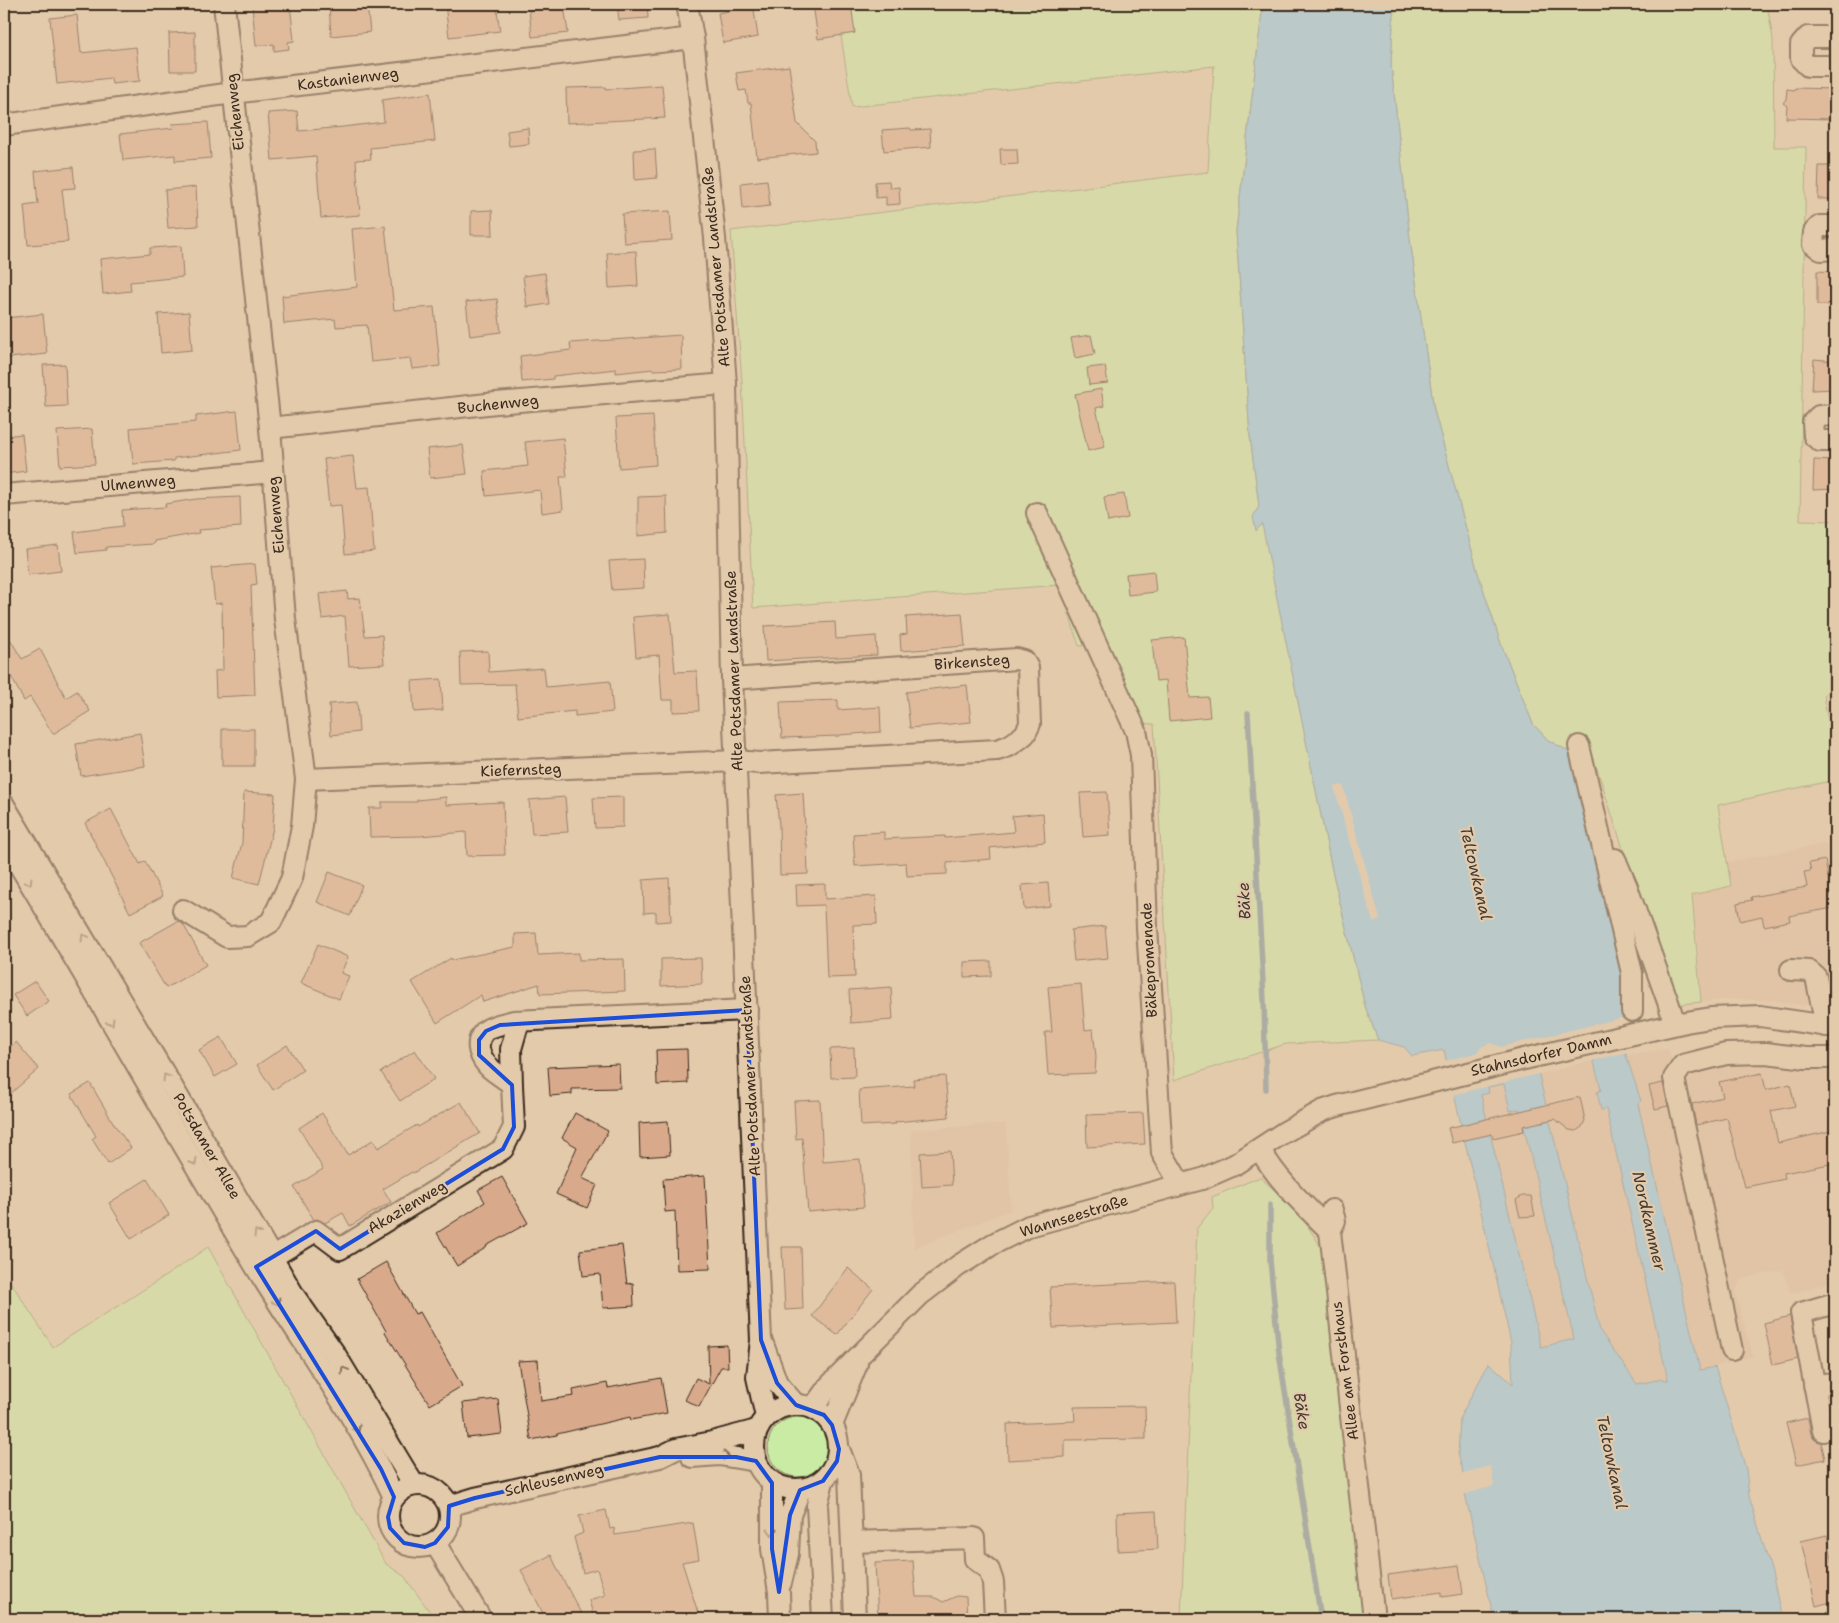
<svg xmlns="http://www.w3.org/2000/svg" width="1839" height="1623" viewBox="0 0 1839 1623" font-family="'Shantell Sans',sans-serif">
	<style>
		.built { fill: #ddbd9e }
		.green { fill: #c9eba4; stroke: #828a61 }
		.water { fill: #8bc7eb; stroke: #6b8899; fill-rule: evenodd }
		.pier { fill: #e3caab }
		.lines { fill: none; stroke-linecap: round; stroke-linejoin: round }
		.stream { stroke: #6b8899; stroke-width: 5.5 }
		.building { fill: #d9a98b; stroke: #3b2a1e }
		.minor-casing { stroke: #3b2a1e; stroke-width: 24 }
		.minor { stroke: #e3caab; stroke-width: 20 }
		.oneway { stroke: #87725d }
		.marked { fill: none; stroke: #1d4ed8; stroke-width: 4; stroke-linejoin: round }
		.labels { text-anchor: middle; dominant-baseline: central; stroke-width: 4.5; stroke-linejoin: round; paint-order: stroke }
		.street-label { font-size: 15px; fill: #3b2a1e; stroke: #e3caab }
		.water-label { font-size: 16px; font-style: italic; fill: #433a32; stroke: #e3caab }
	</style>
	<rect width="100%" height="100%" fill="#e3caab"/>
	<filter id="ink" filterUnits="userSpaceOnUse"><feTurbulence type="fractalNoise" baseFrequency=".02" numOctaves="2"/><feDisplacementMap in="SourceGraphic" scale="10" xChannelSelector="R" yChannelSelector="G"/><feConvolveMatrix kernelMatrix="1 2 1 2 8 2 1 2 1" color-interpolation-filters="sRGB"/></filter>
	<g filter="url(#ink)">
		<g class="built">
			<polygon points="1824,703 1835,703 1835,749"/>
			<polygon points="1835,842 1835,999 1803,1006 1778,1001 1736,999 1701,1002 1698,948 1692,895 1730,886 1726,862"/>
			<polygon points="1668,1049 1677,1076 1720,1066 1747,1064 1835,1065 1835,1281 1790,1294 1783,1270 1742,1279 1735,1292 1753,1356 1700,1371 1638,1103 1641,1100 1626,1055"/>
			<polygon points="1593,1058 1601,1091 1597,1092 1601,1110 1606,1109 1668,1380 1662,1379 1638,1384 1600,1331 1538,1071"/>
			<polygon points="1504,1084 1510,1111 1519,1109 1521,1115 1574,1339 1541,1347 1481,1095 1489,1093 1488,1087"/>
			<polygon points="1006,1123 1011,1210 914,1248 911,1130"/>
		</g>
		<g class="green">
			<polygon points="836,4 1263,4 1236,231 1250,436 1259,506 1332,870 1365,1006 1378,1040 1286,1044 1174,1080 1154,724 1126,723 1090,645 1079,646 1060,585 753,608 742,382 731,231 1208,172 1214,66 852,107"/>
			<polygon points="1394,4 1767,4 1773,39 1774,147 1806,147 1800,520 1835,521 1835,688 1825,693 1824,703 1835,749 1835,780 1718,805 1731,886 1692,895 1701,1002 1674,1005 1589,744 1570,752 1548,740 1533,724 1501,644 1478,573 1434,410 1410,239 1391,65"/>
			<polygon points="1260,1177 1300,1214 1321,1247 1365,1619 1181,1619 1197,1228 1213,1208 1212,1197"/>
			<polygon points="208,1247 386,1564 404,1576 435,1619 14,1619 4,1606 4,1272 53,1347 167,1275"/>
			<circle cx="798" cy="1447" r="30"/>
		</g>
		<path class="water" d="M1263,4H1394L1391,65L1410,239L1434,410L1478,573L1501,644L1533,724L1548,740L1570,752L1621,968L1622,1016L1626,1055L1641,1101L1638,1104L1700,1370L1715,1367L1746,1469L1749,1496L1772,1573L1782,1619H1494L1461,1476L1463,1472L1458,1454L1460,1417L1489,1363L1513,1384L1511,1343L1444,1050L1412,1056L1404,1047L1378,1040L1365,1006L1332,870L1262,524L1256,531L1253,517L1259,506L1250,436L1236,231ZM1593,1058L1601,1090L1597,1092L1601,1110L1606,1109L1668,1380L1662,1379L1637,1384L1600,1331L1538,1071ZM1504,1084L1510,1111L1519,1109L1521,1115L1574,1339L1541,1347L1481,1095L1489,1093L1488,1087Z"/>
		<g class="pier">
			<polygon points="1343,785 1380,919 1373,922 1334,787"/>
			<polygon points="1625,1017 1628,1052 1452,1095 1444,1061 1476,1053 1481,1047 1491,1043 1501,1047"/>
			<polygon points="1491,1466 1494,1486 1462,1495 1458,1477 1459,1474"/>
		</g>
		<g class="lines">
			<g class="stream">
				<polyline points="1248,713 1264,1000 1266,1089"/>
				<polyline points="1270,1205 1270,1260 1279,1353 1321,1619"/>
			</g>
		</g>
		<g class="building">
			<polygon points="273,4 290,4 294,41 288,42 289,49 274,51 274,44 256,46 252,6"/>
			<polygon points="329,4 367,4 370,32 331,36"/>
			<polygon points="445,4 496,4 500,31 449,37"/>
			<polygon points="617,4 647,4 648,18 619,20"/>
			<polygon points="734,4 753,4 758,37 723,43 718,13 735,10"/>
			<polygon points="813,4 851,4 855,33 818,39"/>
			<polygon points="564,6 568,33 532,37 529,10"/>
			<polygon points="77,15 81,53 136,47 140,81 112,84 111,78 57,84 50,18"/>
			<polygon points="195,32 195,71 170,71 169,33"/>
			<polygon points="789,66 797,123 815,141 816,152 757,158 751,103 748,103 746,90 739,91 736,73"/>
			<polygon points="662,85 665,118 567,123 566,88 606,87 606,89"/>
			<polygon points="1795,88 1835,89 1834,119 1786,118 1787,106 1783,103 1786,99 1787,89 1794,90"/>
			<polygon points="430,93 435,141 370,148 371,159 356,160 360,215 321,218 316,156 272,160 268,113 297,111 299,131 343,127 384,122 382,100"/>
			<polygon points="208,122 211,158 175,161 175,155 123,160 120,134 173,128 172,124"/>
			<polygon points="528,128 529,144 509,146 507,131"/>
			<polygon points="910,128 911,130 930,129 931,147 884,151 882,130"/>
			<polygon points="655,149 657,178 635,180 634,150"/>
			<polygon points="1000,149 1017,149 1018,164 1001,165"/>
			<polygon points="1819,166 1835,166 1835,199 1818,199"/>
			<polygon points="73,167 75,188 62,189 68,242 28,245 24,206 38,204 35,171"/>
			<polygon points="767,180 770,206 743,209 741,183"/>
			<polygon points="889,181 890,188 899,187 900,204 886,205 886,197 876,198 875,182"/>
			<polygon points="196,187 198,226 168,228 165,190"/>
			<polygon points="492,210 493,235 471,235 471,211"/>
			<polygon points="670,211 672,240 624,243 622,214"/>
			<polygon points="385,226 394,310 434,307 440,366 412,369 410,358 371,362 367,325 336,327 335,319 284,324 282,296 357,287 352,229"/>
			<polygon points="181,246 183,277 130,282 131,291 103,294 100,259 150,254 150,248"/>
			<polygon points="636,251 638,286 609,288 607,253"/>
			<polygon points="1817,271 1835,272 1835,303 1833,305 1817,305"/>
			<polygon points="545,273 549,304 527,307 523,276"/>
			<polygon points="497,299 501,332 470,336 466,302"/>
			<polygon points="189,312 192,350 161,353 158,314"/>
			<polygon points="43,314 47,354 9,358 5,318"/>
			<polygon points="681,335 682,369 653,370 653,369 616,373 616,369 553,376 553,379 522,382 520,356 571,350 570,343"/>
			<polygon points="1091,335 1095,354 1075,358 1071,338"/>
			<polygon points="1814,359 1835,361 1835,389 1812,390"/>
			<polygon points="65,364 67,406 46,407 43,365"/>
			<polygon points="1105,366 1108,383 1089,385 1087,368"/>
			<polygon points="1101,389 1104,406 1096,408 1105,447 1088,451 1075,394"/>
			<polygon points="237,411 241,450 174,458 174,461 133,464 130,428 196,422 196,416"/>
			<polygon points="653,416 656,465 619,468 616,418"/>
			<polygon points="92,429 95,464 60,466 57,431"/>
			<polygon points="22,434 26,471 4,474 4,436"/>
			<polygon points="563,438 567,477 560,477 563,510 542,513 540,490 486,496 484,471 528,466 525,442"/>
			<polygon points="463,445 467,474 430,478 427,449"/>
			<polygon points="353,456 357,488 369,487 374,551 345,554 341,505 329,506 324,459"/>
			<polygon points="1814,460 1835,461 1835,489 1813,490"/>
			<polygon points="1124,494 1128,518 1108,522 1104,497"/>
			<polygon points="666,496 667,533 638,536 638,497"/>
			<polygon points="240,497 241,527 198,530 199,533 154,541 154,544 106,547 106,550 77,553 74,532 123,526 122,510 166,507 165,504 196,499"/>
			<polygon points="58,545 61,571 28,575 25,549"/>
			<polygon points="643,559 644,588 612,590 609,561"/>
			<polygon points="255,564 257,584 251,585 255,695 216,697 215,671 223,670 222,603 215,604 211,568"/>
			<polygon points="1154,571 1156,592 1128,595 1126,574"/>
			<polygon points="347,591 348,599 360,598 365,636 382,635 384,664 349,666 345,616 322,619 319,594"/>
			<polygon points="962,613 965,646 901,651 900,635 907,634 906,617"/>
			<polygon points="670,614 675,672 697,671 699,711 673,712 673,700 662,700 659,655 636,657 633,617"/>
			<polygon points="835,622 836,639 876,636 877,655 766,661 764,626"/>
			<polygon points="4,629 22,659 40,649 66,698 77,691 90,711 53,734 30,697 24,701 4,663"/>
			<polygon points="1184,637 1190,698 1208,697 1210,717 1169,721 1166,680 1156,681 1152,640"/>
			<polygon points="488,651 489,672 544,668 546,687 610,681 613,712 575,716 575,711 518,717 515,684 461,685 460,652"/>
			<polygon points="441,679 443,710 414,712 412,681"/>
			<polygon points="967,685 971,722 910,728 906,692"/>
			<polygon points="838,700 838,710 880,707 881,732 839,735 839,736 782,738 780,702"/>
			<polygon points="357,702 359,732 331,735 329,704"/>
			<rect x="222" y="729" width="32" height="37"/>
			<polygon points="140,733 145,766 81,776 76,744"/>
			<polygon points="244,792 275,794 273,828 259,884 233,878 242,843"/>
			<polygon points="1107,792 1110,835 1083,837 1080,793"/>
			<polygon points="803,793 806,844 807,844 808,874 780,875 779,825 776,795"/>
			<polygon points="446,797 446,805 503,802 505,855 467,856 466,832 420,836 370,837 369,808 382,808 382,802 417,802 417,800"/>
			<polygon points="565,797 568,832 532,834 529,800"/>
			<polygon points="623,797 623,827 595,828 593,798"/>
			<polygon points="111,809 140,864 145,861 163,896 130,913 85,823"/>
			<polygon points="1043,813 1045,842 990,848 991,859 947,863 947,874 907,876 906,863 855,866 853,834 884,832 884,839 945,836 945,838 1014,832 1012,816"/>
			<polygon points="1825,860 1833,908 1789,916 1790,921 1764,926 1762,916 1740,921 1737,903 1752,900 1751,897 1807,887 1804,872 1811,871 1809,863"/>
			<polygon points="329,872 362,885 350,916 317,902"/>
			<polygon points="669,878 671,921 656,922 656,912 644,913 643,880"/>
			<polygon points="1048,883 1050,906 1024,909 1022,885"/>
			<polygon points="825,884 825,899 876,896 877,924 853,925 855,977 827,978 824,905 797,906 796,885"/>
			<polygon points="178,921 183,924 206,965 166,988 139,943"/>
			<polygon points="1105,926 1108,958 1074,961 1071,930"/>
			<polygon points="536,933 538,955 579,953 579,960 624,959 625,991 540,994 539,984 483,1002 481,995 437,1023 412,982 451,958 452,960 515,947 515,934"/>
			<polygon points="318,944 348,957 341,973 349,976 339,999 301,983"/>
			<polygon points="701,958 702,984 661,986 661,959"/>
			<polygon points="991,961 991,976 964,977 964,962"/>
			<polygon points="35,981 49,1001 27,1016 13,995"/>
			<polygon points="1081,984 1085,1030 1093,1029 1096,1057 1095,1073 1048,1075 1045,1032 1052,1032 1048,987"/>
			<polygon points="891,987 893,1020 851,1023 849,990"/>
			<polygon points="221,1037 237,1064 215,1077 199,1050"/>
			<polygon points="16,1042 39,1069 4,1099 4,1052"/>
			<polygon points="287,1045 303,1070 273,1090 257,1065"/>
			<polygon points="854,1048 855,1077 831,1078 830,1049"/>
			<polygon points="687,1049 688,1083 657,1085 656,1050"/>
			<polygon points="415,1050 434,1079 400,1101 381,1072"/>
			<polygon points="619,1064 620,1088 572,1089 572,1094 550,1096 548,1067"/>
			<polygon points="1762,1073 1766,1090 1790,1084 1795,1106 1771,1111 1778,1143 1835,1130 1835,1163 1784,1173 1785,1179 1745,1187 1727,1118 1696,1125 1692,1104 1723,1097 1719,1082"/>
			<polygon points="945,1076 949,1117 895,1122 896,1124 861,1126 859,1090 914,1086 913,1079"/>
			<polygon points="90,1083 114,1124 131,1148 108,1164 92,1139 96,1136 71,1094"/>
			<polygon points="1663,1083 1668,1106 1655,1109 1649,1086"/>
			<polygon points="1580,1097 1585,1120 1582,1127 1576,1131 1569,1130 1555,1119 1523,1126 1524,1131 1493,1138 1492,1134 1452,1143 1448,1128"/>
			<polygon points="820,1100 823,1162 860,1159 864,1207 808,1212 802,1138 796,1139 794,1101"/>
			<polygon points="461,1102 480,1133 413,1173 412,1172 383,1189 391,1202 350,1226 343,1213 325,1223 317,1219 314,1220 294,1187 323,1169 299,1128 322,1113 348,1155 373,1140 378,1148 417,1125 418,1127"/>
			<polygon points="575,1113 608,1131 582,1178 597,1185 587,1208 556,1194 577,1147 562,1138"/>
			<polygon points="1143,1113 1145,1144 1087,1147 1086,1115"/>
			<polygon points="668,1121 670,1155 640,1157 639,1123"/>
			<polygon points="950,1151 952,1185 922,1187 920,1153"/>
			<polygon points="705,1176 710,1269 677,1270 675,1211 665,1212 663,1179"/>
			<polygon points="502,1177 528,1223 486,1246 487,1247 457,1266 437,1233 485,1202 478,1190"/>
			<polygon points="147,1179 169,1215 131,1239 109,1203"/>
			<polygon points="1522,1196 1531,1196 1535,1216 1520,1217 1516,1200"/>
			<polygon points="622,1245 627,1284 633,1283 634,1306 603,1308 600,1274 583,1276 580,1250"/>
			<polygon points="782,1247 801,1247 803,1309 785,1310"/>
			<polygon points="386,1262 415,1314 420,1312 462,1386 430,1405 385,1332 386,1331 357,1279"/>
			<polygon points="848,1268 873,1289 837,1335 812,1316"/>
			<polygon points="1174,1281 1176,1322 1053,1328 1050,1287"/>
			<polygon points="1790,1316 1798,1359 1773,1365 1764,1323"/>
			<polygon points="727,1345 728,1367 721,1367 699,1407 685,1400 696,1378 709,1384 708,1346"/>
			<polygon points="538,1360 541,1401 574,1396 573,1390 607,1383 608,1388 661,1378 667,1413 631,1420 630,1417 557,1434 557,1435 531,1440 518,1361"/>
			<polygon points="498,1399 502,1434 467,1438 463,1403"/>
			<polygon points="1145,1406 1146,1439 1065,1440 1065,1457 1008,1460 1007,1424 1075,1421 1074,1407"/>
			<polygon points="1808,1418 1811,1434 1814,1439 1821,1442 1825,1459 1796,1465 1786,1423"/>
			<polygon points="606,1510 610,1529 614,1528 615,1535 693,1523 699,1559 682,1562 700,1619 594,1619 589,1600 605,1595 597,1569 583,1573 574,1537 583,1533 579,1516"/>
			<polygon points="1156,1511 1158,1549 1118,1551 1117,1513"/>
			<polygon points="1827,1535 1835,1571 1835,1601 1816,1606 1801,1541"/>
			<polygon points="551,1555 558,1570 584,1619 546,1619 521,1570"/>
			<polygon points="913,1561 916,1597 934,1597 943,1602 957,1596 966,1597 967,1619 878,1619 875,1563"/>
			<polygon points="1459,1565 1463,1594 1442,1597 1442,1592 1391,1599 1388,1575"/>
		</g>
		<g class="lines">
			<defs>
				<g id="minor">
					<polyline points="687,4 693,38 715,238 726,384 732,679 761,1340 757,1377 766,1417"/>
					<polyline points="1835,37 1808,37 1801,45 1801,59 1808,66 1835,66"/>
					<polyline points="4,125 233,93 693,38"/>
					<polyline points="1835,226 1820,226 1814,232 1813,244 1821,250 1835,249"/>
					<polyline points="1835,415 1819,416 1813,422 1814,436 1820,441 1835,441"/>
					<polyline points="270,428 496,403 726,384"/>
					<polyline points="4,495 273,472"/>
					<polyline points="1037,513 1136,731 1141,755 1147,928 1162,1153 1175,1175 1177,1186"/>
					<polyline points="1579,746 1632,973 1632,1011"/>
					<polyline points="306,779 737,761 759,763 997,750 1009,746 1019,739 1025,734 1030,724 1028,668 1024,661 1017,659 732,679"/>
					<polyline points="4,805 186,1110 295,1297 335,1354 414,1485"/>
					<path d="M4,840C90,981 170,1126 256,1267C302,1343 357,1416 394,1497"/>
					<polyline points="1615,859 1627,887 1668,1002 1675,1024"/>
					<polyline points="183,910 227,937 248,936 271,922 292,878 302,826 306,779 285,619 270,428 224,4"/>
					<polyline points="1791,970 1809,971 1816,977 1826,1026"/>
					<polyline points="512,1085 511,1049 519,1021"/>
					<path d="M1260,1149C1276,1179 1306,1207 1330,1231L1374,1619"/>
					<polyline points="1330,1231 1335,1221 1332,1210"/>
					<path d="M261,1264L316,1231L340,1249L503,1149L514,1127L512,1085C504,1077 498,1075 491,1069C480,1059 473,1043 485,1031C492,1025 506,1023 514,1021L747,1010"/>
					<polyline points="763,1344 777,1383 796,1405"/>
					<polyline points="1732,1350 1674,1078 1683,1065 1726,1054 1766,1053 1806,1058 1835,1058"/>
					<polyline points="1814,1385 1835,1383"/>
					<circle cx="796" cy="1447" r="42"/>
					<polyline points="813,1408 828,1387 920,1295 958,1266 993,1244 1029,1226 1202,1179 1234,1165 1283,1133 1322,1111 1337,1106 1524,1059 1686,1022 1711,1018 1760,1016 1835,1027"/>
					<polyline points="832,1425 857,1364"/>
					<polyline points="1823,1431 1801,1313 1835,1303"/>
					<polyline points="839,1449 849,1475 855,1619"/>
					<polyline points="692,1457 719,1455 756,1461"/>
					<polyline points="823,1481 817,1505 823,1619"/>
					<polyline points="772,1483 772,1549 779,1592 780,1619"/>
					<circle cx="419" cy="1516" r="31"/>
					<polyline points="449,1506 475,1498 660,1457 676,1449 712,1442 757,1430"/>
					<polyline points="852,1542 974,1538 975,1559 989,1570 993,1582 995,1619"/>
					<polyline points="435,1543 481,1619"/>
					<polyline points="781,1583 788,1554 790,1515 800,1490"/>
				</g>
			</defs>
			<use href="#minor" class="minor-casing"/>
			<use href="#minor" class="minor"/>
		</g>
		<defs><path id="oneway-chevron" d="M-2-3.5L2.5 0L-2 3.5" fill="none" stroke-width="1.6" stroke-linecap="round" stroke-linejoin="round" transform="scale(1.25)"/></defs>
		<g class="oneway">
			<use href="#oneway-chevron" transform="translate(29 882) rotate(59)"/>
			<use href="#oneway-chevron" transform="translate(84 937) rotate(-121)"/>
			<use href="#oneway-chevron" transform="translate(111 1022) rotate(60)"/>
			<use href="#oneway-chevron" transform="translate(166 1077) rotate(-121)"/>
			<use href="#oneway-chevron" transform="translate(194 1162) rotate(60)"/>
			<use href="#oneway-chevron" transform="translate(257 1233) rotate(-120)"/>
			<use href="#oneway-chevron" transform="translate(277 1302) rotate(58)"/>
			<use href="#oneway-chevron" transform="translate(344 1370) rotate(-121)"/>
			<use href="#oneway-chevron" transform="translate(357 1429) rotate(59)"/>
			<use href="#oneway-chevron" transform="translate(726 1456) rotate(5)"/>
			<use href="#oneway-chevron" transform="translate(772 1532) rotate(91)"/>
		</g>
	</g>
	<path d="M0 0H1839V1623H0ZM747,1010L761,1340L777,1383L796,1405L824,1415L832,1425L839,1449L837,1461L823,1481L800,1490L790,1515L779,1592L772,1549V1483L756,1461L736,1457H660L475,1498L449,1506L448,1527L435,1543L425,1547L404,1543L390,1528L388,1517L394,1497L381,1469L256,1267L316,1231L340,1249L503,1149L514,1127L512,1085L479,1055V1040L486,1031L500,1025Z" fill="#e3caab" fill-opacity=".55" fill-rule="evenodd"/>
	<path class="marked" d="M747,1010L761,1340L777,1383L796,1405L824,1415L832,1425L839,1449L837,1461L823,1481L800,1490L790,1515L779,1592L772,1549V1483L756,1461L736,1457H660L475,1498L449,1506L448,1527L435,1543L425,1547L404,1543L390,1528L388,1517L394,1497L381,1469L256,1267L316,1231L340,1249L503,1149L514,1127L512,1085L479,1055V1040L486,1031L500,1025Z"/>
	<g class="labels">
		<g class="street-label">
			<text transform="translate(348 79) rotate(-7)">Kastanienweg</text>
			<text transform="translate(235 112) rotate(-96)">Eichenweg</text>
			<text transform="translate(716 267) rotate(-95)">Alte Potsdamer Landstraße</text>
			<text transform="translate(498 404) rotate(-6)">Buchenweg</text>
			<text transform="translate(138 483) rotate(-5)">Ulmenweg</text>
			<text transform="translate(276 515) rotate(-95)">Eichenweg</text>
			<text transform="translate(972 662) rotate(-4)">Birkensteg</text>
			<text transform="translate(734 671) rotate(-92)">Alte Potsdamer Landstraße</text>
			<text transform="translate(521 770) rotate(-2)">Kiefernsteg</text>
			<text transform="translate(1149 960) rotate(-93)">Bäkepromenade</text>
			<text transform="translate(1541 1055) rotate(-13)">Stahnsdorfer Damm</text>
			<text transform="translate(750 1076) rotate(-93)">Alte Potsdamer Landstraße</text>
			<text transform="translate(207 1146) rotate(60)">Potsdamer Allee</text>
			<text transform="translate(407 1207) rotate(-31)">Akazienweg</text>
			<text transform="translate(1074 1216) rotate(-17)">Wannseestraße</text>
			<text transform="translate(1345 1371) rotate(-97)">Allee am Forsthaus</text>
			<text transform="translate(554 1480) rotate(-13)">Schleusenweg</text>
		</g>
		<g class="water-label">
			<text transform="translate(1476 873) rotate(77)">Teltowkanal</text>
			<text transform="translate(1244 901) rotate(-93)">Bäke</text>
			<text transform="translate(1649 1221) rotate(77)">Nordkammer</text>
			<text transform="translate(1302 1411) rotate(81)">Bäke</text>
			<text transform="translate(1612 1462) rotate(78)">Teltowkanal</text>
		</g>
	</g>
	<rect width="1839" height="1623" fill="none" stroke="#e3caab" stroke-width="20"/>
	<rect x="10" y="10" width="1819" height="1603" fill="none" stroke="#3b2a1e" stroke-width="2" filter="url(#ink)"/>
</svg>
